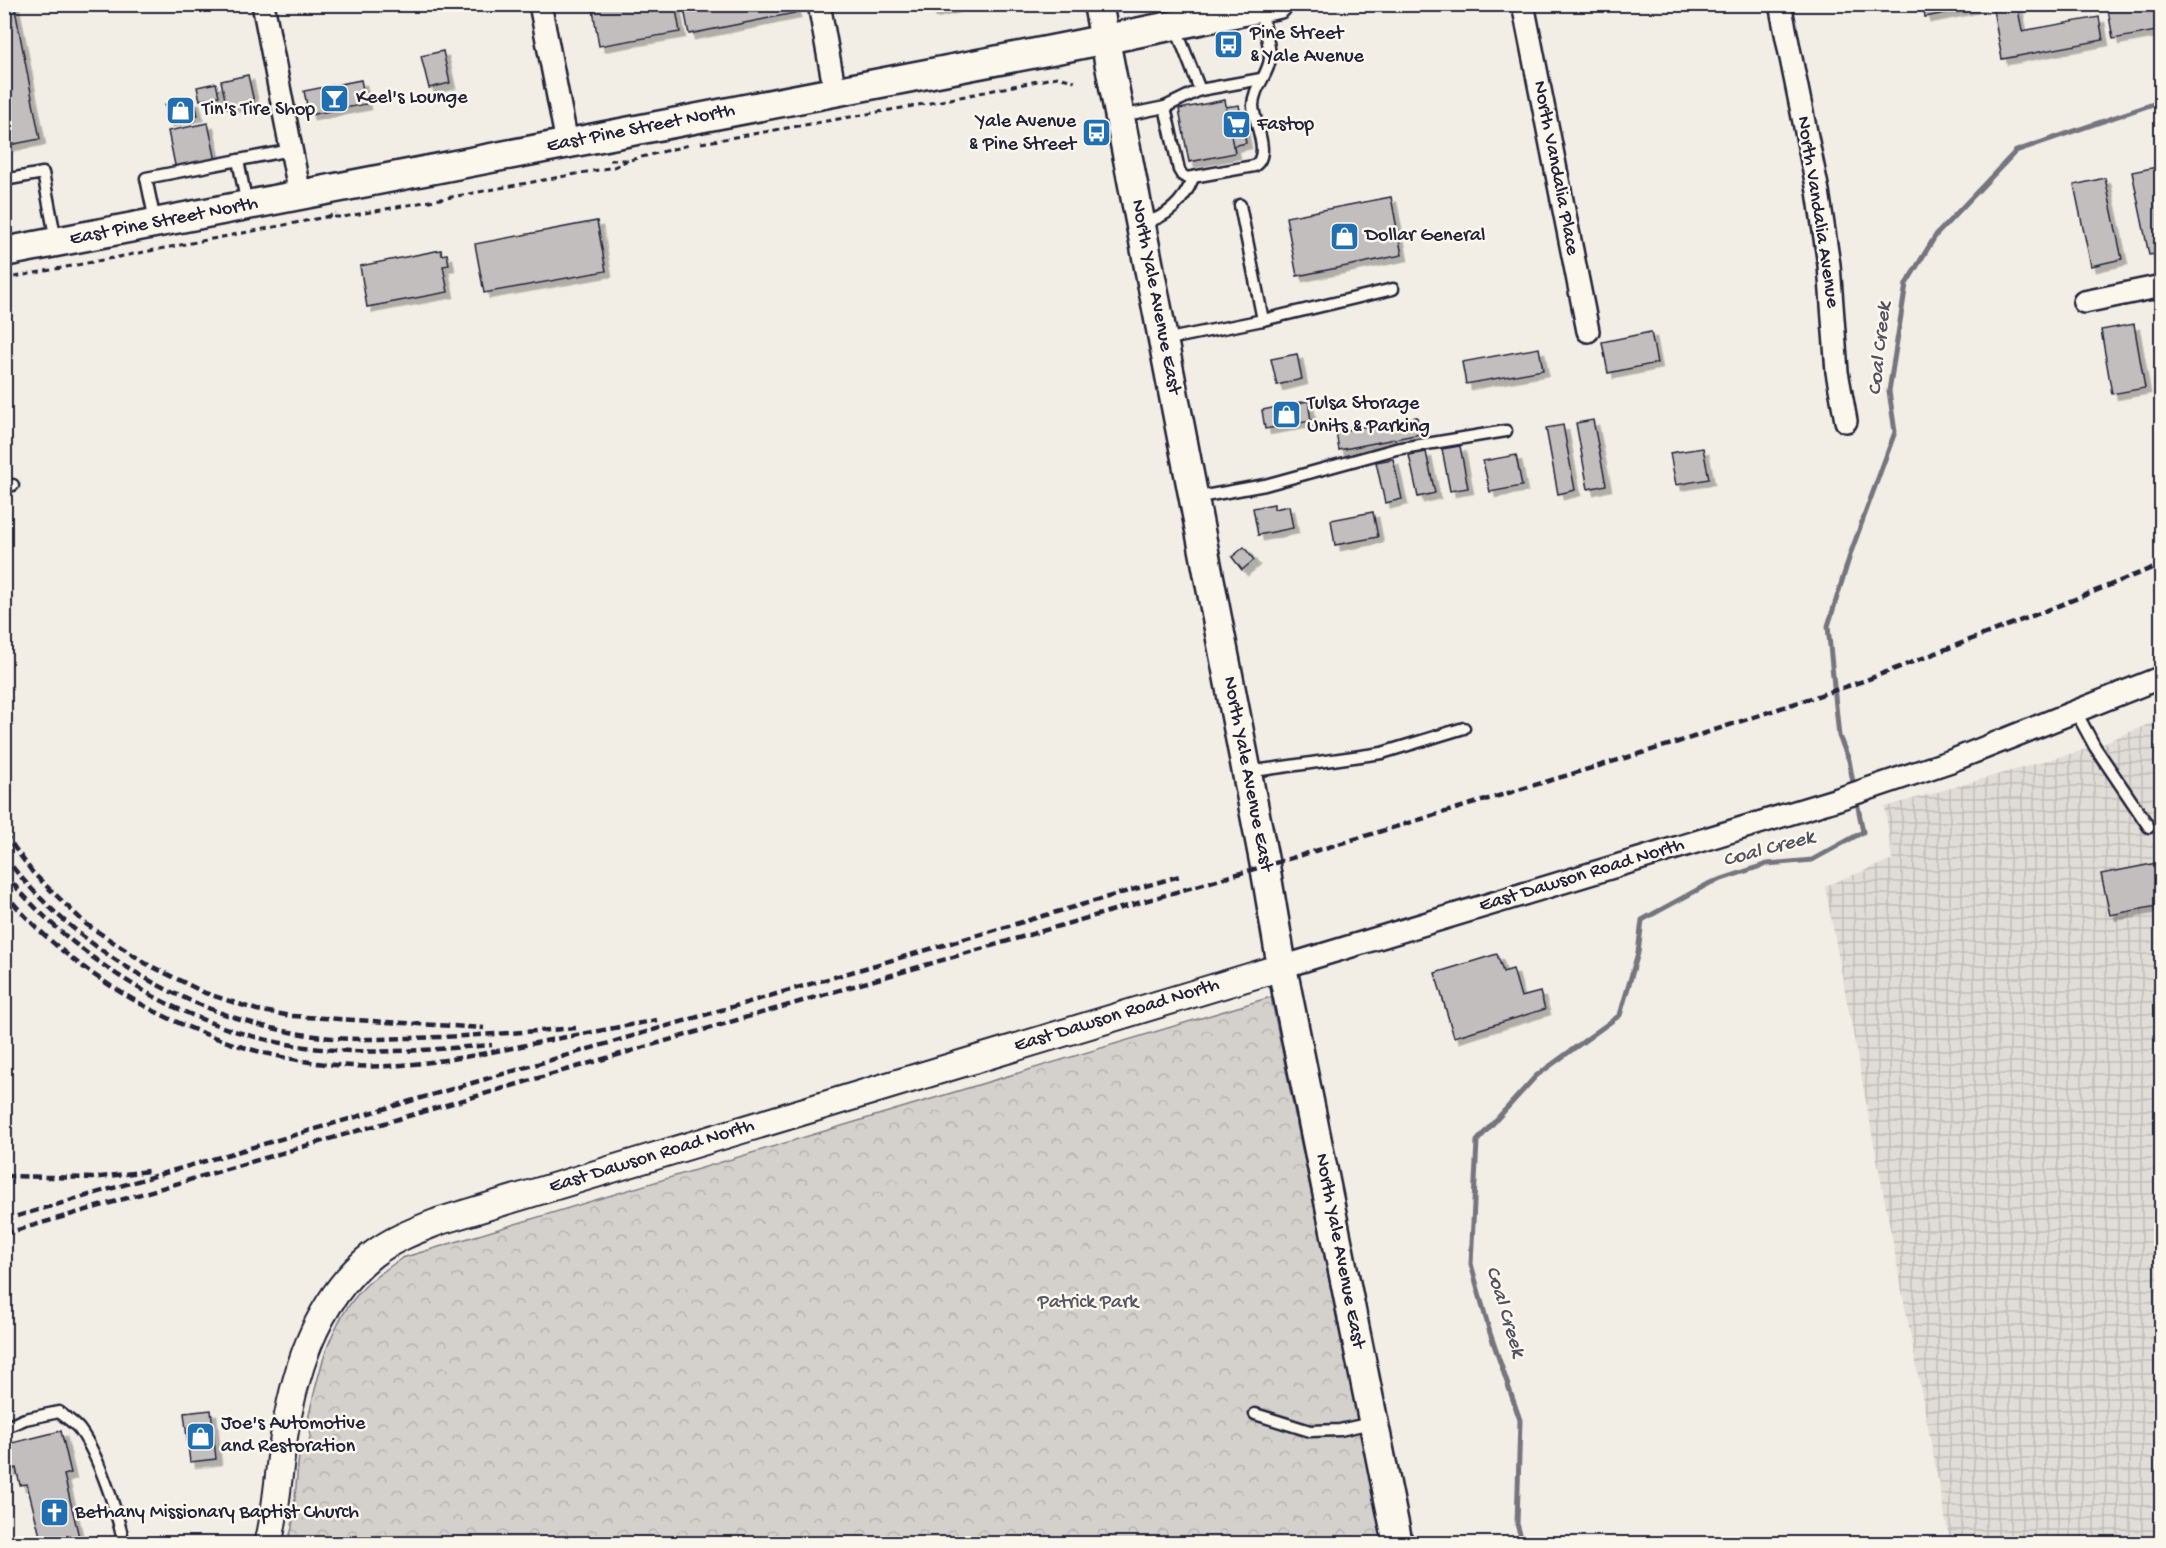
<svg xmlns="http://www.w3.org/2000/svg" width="2166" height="1548" viewBox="0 0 2166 1548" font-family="'Gochi Hand',sans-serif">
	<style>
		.industrial { fill: url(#industrial-grid) }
		.forest { fill: url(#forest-crowns); stroke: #7b7a84; stroke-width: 1.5 }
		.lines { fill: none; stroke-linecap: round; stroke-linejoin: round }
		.stream { stroke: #76747f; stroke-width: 5 }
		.building { fill: #c2bebe; stroke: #22223b; stroke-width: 1.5; filter: url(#shadow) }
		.service-casing { stroke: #22223b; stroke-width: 15 }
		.minor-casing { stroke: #22223b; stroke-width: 26 }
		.tertiary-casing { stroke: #22223b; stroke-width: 30 }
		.secondary-casing { stroke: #22223b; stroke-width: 33 }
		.path { stroke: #22223b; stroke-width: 3; stroke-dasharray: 6 4.5; stroke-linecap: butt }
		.service { stroke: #fbf7ec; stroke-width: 10 }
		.minor { stroke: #fbf7ec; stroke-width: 21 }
		.tertiary { stroke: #fbf7ec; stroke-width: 26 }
		.secondary { stroke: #fbf7ec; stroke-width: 28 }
		.rail { stroke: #22223b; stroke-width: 4.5; stroke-dasharray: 9 4.5; stroke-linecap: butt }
		.labels { text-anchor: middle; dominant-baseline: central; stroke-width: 5; stroke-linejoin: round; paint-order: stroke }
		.poi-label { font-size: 20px; fill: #22223b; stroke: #fbf7ec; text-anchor: start }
		.street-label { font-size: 20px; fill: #22223b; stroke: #fbf7ec }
		.park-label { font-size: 20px; fill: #575766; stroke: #fbf7ec }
		.water-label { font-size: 21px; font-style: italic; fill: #535263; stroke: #fbf7ec }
	</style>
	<defs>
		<pattern id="industrial-grid" width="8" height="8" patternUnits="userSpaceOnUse" patternTransform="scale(1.5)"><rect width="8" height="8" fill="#e0dcd6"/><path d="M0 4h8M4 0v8" fill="none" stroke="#c0bcb9"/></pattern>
		<pattern id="forest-crowns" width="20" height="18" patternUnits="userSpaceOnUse" patternTransform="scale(1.5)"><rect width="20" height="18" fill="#d4d1cc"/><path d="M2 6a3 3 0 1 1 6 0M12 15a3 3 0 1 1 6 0" fill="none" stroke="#b6b3b0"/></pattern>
		<filter id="shadow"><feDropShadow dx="5.5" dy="5.5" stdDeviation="0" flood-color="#0004"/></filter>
	</defs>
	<rect width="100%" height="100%" fill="#f2eee5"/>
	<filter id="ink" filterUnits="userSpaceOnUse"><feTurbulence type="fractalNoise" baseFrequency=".0167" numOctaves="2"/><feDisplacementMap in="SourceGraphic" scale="12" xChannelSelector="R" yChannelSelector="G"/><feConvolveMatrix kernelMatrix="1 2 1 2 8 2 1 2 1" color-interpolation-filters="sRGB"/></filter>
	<g filter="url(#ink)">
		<polygon class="industrial" points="2161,719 2161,1543 1950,1543 1825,886 1892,860 1885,807 2094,747"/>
		<path class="forest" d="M1271,997L1383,1543L287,1544L292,1528L299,1455L308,1452L311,1429L307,1424C319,1371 329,1317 372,1280C382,1272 392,1265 402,1258Z"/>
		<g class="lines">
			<g class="stream">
				<polyline points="1854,788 1849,760 1839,736 1828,626 1851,552 1895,432 1889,391 1906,284 1936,235 2016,151 2162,101"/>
				<polyline points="1523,1544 1517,1524 1520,1420 1490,1333 1471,1264 1477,1141 1536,1076 1620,1015 1638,953 1642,920 1710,883 1767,864 1812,860 1863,832 1856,797"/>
			</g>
		</g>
		<g class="building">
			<polygon points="4,4 14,4 40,139 4,146"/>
			<polygon points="592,4 675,4 680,32 599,46"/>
			<polygon points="683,4 794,4 795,13 689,34"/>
			<polygon points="929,4 953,4 954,7 931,12"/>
			<polygon points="1923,4 1980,4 1980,6 1925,17"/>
			<polygon points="1992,4 2017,4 2022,31 2099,17 2103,40 2002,59"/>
			<polygon points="2107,4 2162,4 2162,30 2113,39"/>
			<polygon points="443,51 450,83 429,88 421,56"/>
			<polygon points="248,75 254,102 227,108 221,81"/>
			<polygon points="361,80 366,104 309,115 304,91"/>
			<polygon points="216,83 219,96 200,100 197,87"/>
			<polygon points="194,99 198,115 168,121 165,105"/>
			<polygon points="1225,100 1235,153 1189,162 1179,109"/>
			<polygon points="1239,105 1246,143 1233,146 1226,107"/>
			<polygon points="208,123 216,161 176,170 168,131"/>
			<polygon points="2162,166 2162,253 2149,255 2132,172"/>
			<polygon points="2105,178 2122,259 2091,266 2074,185"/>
			<polygon points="1391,197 1402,255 1297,276 1286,217"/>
			<polygon points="597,221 606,271 484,293 475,244"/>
			<polygon points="441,250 442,255 447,254 449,265 443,266 448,292 367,307 360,266"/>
			<polygon points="2134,324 2145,388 2112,394 2101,330"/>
			<polygon points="1651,332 1657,363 1608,373 1602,342"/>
			<polygon points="1539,348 1543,370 1466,384 1462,362"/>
			<polygon points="1297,354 1302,379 1277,385 1271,359"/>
			<polygon points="1308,401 1311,421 1265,429 1262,410"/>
			<polygon points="1417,417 1420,434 1339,450 1336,432"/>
			<polygon points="1593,420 1606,485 1588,489 1576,423"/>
			<polygon points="1563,425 1575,490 1558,494 1546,428"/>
			<polygon points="1460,446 1468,488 1450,491 1442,449"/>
			<polygon points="1703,448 1709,479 1676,485 1670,453"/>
			<polygon points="1426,452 1435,493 1418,497 1409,455"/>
			<polygon points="1516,455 1522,486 1490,492 1483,461"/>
			<polygon points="1393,459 1402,499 1385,503 1376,462"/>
			<polygon points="1274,504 1274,509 1289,506 1293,528 1258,535 1253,508"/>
			<polygon points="1373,512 1378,537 1335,545 1331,520"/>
			<polygon points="1244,547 1254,560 1242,570 1232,557"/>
			<polygon points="2162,862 2162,905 2110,915 2101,874"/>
			<polygon points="1497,954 1503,972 1513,969 1521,997 1540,992 1545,1009 1454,1037 1435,973"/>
			<polygon points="211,1410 216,1459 190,1462 184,1413"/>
			<polygon points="61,1431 71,1473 64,1475 80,1541 69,1544 42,1544 27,1484 20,1485 16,1468 10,1470 4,1445"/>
		</g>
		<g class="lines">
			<defs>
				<g id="service">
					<polyline points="1175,26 1200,90"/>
					<polyline points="1165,107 1200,90 1261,79"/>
					<path d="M1121,116L1165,107L1179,170L1182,175L1187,178L1254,166C1272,155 1254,123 1253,106C1253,87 1269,75 1270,58C1270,43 1263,24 1261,8"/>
					<polyline points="238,160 247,205"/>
					<polyline points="4,180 43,173 56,241"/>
					<polyline points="1240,205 1263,320"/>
					<polyline points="155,221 146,178 291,150"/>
					<path d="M1142,223C1167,218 1184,201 1193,178"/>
					<polyline points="1164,340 1263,320 1393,289"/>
					<polyline points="4,486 13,485"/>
					<polyline points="1194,498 1265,485 1396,449 1506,431"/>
					<polyline points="2076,712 2095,747 2149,827"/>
					<polyline points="1247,772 1382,753 1464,728"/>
					<polyline points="1255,1414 1310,1431 1340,1430 1371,1423"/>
					<path d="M4,1428L25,1419L59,1412C66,1418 75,1423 80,1430C99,1456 117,1512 124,1544"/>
				</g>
				<g id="minor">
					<polyline points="263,4 300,195"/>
					<polyline points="540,4 567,143"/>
					<polyline points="819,4 835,92"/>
					<polyline points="1523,4 1588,331"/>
					<polyline points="1780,4 1818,191 1829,265 1837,372 1846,421"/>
					<polyline points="2084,302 2162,286"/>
					<polyline points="1282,967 1838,799 1951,761 2162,677"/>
				</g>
				<path id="tertiary" d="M268,1544C276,1514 278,1480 282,1449C293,1377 313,1303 372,1255C392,1239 417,1230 440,1221L1282,967"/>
				<g id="secondary">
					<polyline points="1098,4 1265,866 1282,967 1398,1544"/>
					<polyline points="4,252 1067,47 1278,4"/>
				</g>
			</defs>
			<use href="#service" class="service-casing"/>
			<use href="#minor" class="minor-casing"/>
			<use href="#tertiary" class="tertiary-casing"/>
			<use href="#secondary" class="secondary-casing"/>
			<g class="path">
				<polyline points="701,143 936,102 1057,77 1075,81"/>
				<polyline points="610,160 630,160 689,145"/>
				<polyline points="326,217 336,213"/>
				<polyline points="4,279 326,217 343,217 614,167 628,160"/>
			</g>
			<use href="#service" class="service"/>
			<use href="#minor" class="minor"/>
			<use href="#tertiary" class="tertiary"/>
			<use href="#secondary" class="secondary"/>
			<g class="rail">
				<polyline points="4,833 33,873 86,924 145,963 205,993 257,1010 291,1016 484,1028"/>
				<path d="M4,856C78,954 200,1023 323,1037C351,1040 380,1039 409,1038C465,1037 520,1032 576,1028"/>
				<path d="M4,873C75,959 177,1024 287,1044C355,1057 424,1050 492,1045"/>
				<path d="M4,892C94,1003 260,1078 402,1065C451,1061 498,1051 545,1041C582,1034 620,1027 657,1020"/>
				<polyline points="4,1176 93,1178 148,1171"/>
				<polyline points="4,1220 1183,875"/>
				<polyline points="4,1234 1265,866 1675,743 1866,680 2058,606 2162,564"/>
			</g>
		</g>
	</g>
	<defs>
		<symbol id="bus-square" viewBox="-11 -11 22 22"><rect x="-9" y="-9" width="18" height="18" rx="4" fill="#1f6fb2" stroke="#fbf7ec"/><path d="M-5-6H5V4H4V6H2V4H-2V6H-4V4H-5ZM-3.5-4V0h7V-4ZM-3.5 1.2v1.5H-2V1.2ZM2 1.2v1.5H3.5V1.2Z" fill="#fff"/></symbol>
		<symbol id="bar-square" viewBox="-11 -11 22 22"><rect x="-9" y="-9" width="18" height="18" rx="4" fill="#1f6fb2" stroke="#fbf7ec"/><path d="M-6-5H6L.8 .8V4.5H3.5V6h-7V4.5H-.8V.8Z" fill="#fff"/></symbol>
		<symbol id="shop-square" viewBox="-11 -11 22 22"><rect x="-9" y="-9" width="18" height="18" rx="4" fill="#1f6fb2" stroke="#fbf7ec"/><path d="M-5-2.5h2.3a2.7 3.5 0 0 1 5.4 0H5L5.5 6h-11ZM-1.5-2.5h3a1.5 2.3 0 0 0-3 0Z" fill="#fff"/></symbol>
		<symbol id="supermarket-square" viewBox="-11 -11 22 22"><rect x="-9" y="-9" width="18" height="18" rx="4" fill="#1f6fb2" stroke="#fbf7ec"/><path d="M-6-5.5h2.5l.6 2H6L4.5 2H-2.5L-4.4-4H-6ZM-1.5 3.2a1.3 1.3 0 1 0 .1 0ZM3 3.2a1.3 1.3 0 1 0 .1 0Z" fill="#fff"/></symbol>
		<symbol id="church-square" viewBox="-11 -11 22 22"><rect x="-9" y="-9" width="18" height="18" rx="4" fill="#1f6fb2" stroke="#fbf7ec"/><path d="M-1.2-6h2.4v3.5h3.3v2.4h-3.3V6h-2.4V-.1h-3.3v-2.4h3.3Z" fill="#fff"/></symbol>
	</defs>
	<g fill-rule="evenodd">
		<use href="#bus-square" x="1212" y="28" width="33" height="33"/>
		<use href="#bar-square" x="318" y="82" width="33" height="33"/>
		<use href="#shop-square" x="164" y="94" width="33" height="33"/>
		<use href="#supermarket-square" x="1220" y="108" width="33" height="33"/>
		<use href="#bus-square" x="1080" y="116" width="33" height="33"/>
		<use href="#shop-square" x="1328" y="220" width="33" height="33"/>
		<use href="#shop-square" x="1270" y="398" width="33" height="33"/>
		<use href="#shop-square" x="184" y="1420" width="33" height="33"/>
		<use href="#church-square" x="38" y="1496" width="33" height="33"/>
	</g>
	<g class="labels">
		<g class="poi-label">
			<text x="1250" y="34">Pine Street<tspan x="1250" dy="23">&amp; Yale Avenue</tspan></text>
			<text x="356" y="98">Keel's Lounge</text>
			<text x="202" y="110">Tin's Tire Shop</text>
			<text x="1076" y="122" text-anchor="end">Yale Avenue<tspan x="1076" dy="23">&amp; Pine Street</tspan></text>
			<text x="1257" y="125">Fastop</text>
			<text x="1365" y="236">Dollar General</text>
			<text x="1307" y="404">Tulsa Storage<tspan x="1307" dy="23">Units &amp; Parking</tspan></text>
			<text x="221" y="1424">Joe's Automotive<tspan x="221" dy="23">and Restoration</tspan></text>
			<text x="75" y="1513">Bethany Missionary Baptist Church</text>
		</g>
		<g class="street-label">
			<text transform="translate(641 129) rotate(-11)">East Pine Street North</text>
			<text transform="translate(1555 168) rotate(79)">North Vandalia Place</text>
			<text transform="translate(1817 212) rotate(81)">North Vandalia Avenue</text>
			<text transform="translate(164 222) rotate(-11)">East Pine Street North</text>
			<text transform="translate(1155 297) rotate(79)">North Yale Avenue East</text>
			<text transform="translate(1247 774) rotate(79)">North Yale Avenue East</text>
			<text transform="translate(1582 876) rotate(-17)">East Dawson Road North</text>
			<text transform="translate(1117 1016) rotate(-17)">East Dawson Road North</text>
			<text transform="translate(652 1157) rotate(-17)">East Dawson Road North</text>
			<text transform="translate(1339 1251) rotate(79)">North Yale Avenue East</text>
		</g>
		<g class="park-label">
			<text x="1088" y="1303">Patrick Park</text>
		</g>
		<g class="water-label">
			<text transform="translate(1881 349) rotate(-84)">Coal Creek</text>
			<text transform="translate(1769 850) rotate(-15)">Coal Creek</text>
			<text transform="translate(1504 1312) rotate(73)">Coal Creek</text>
		</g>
	</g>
	<rect width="2166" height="1548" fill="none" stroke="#fbf7ec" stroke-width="24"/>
	<rect x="12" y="12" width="2142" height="1524" fill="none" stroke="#22223b" stroke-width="2" filter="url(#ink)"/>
</svg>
